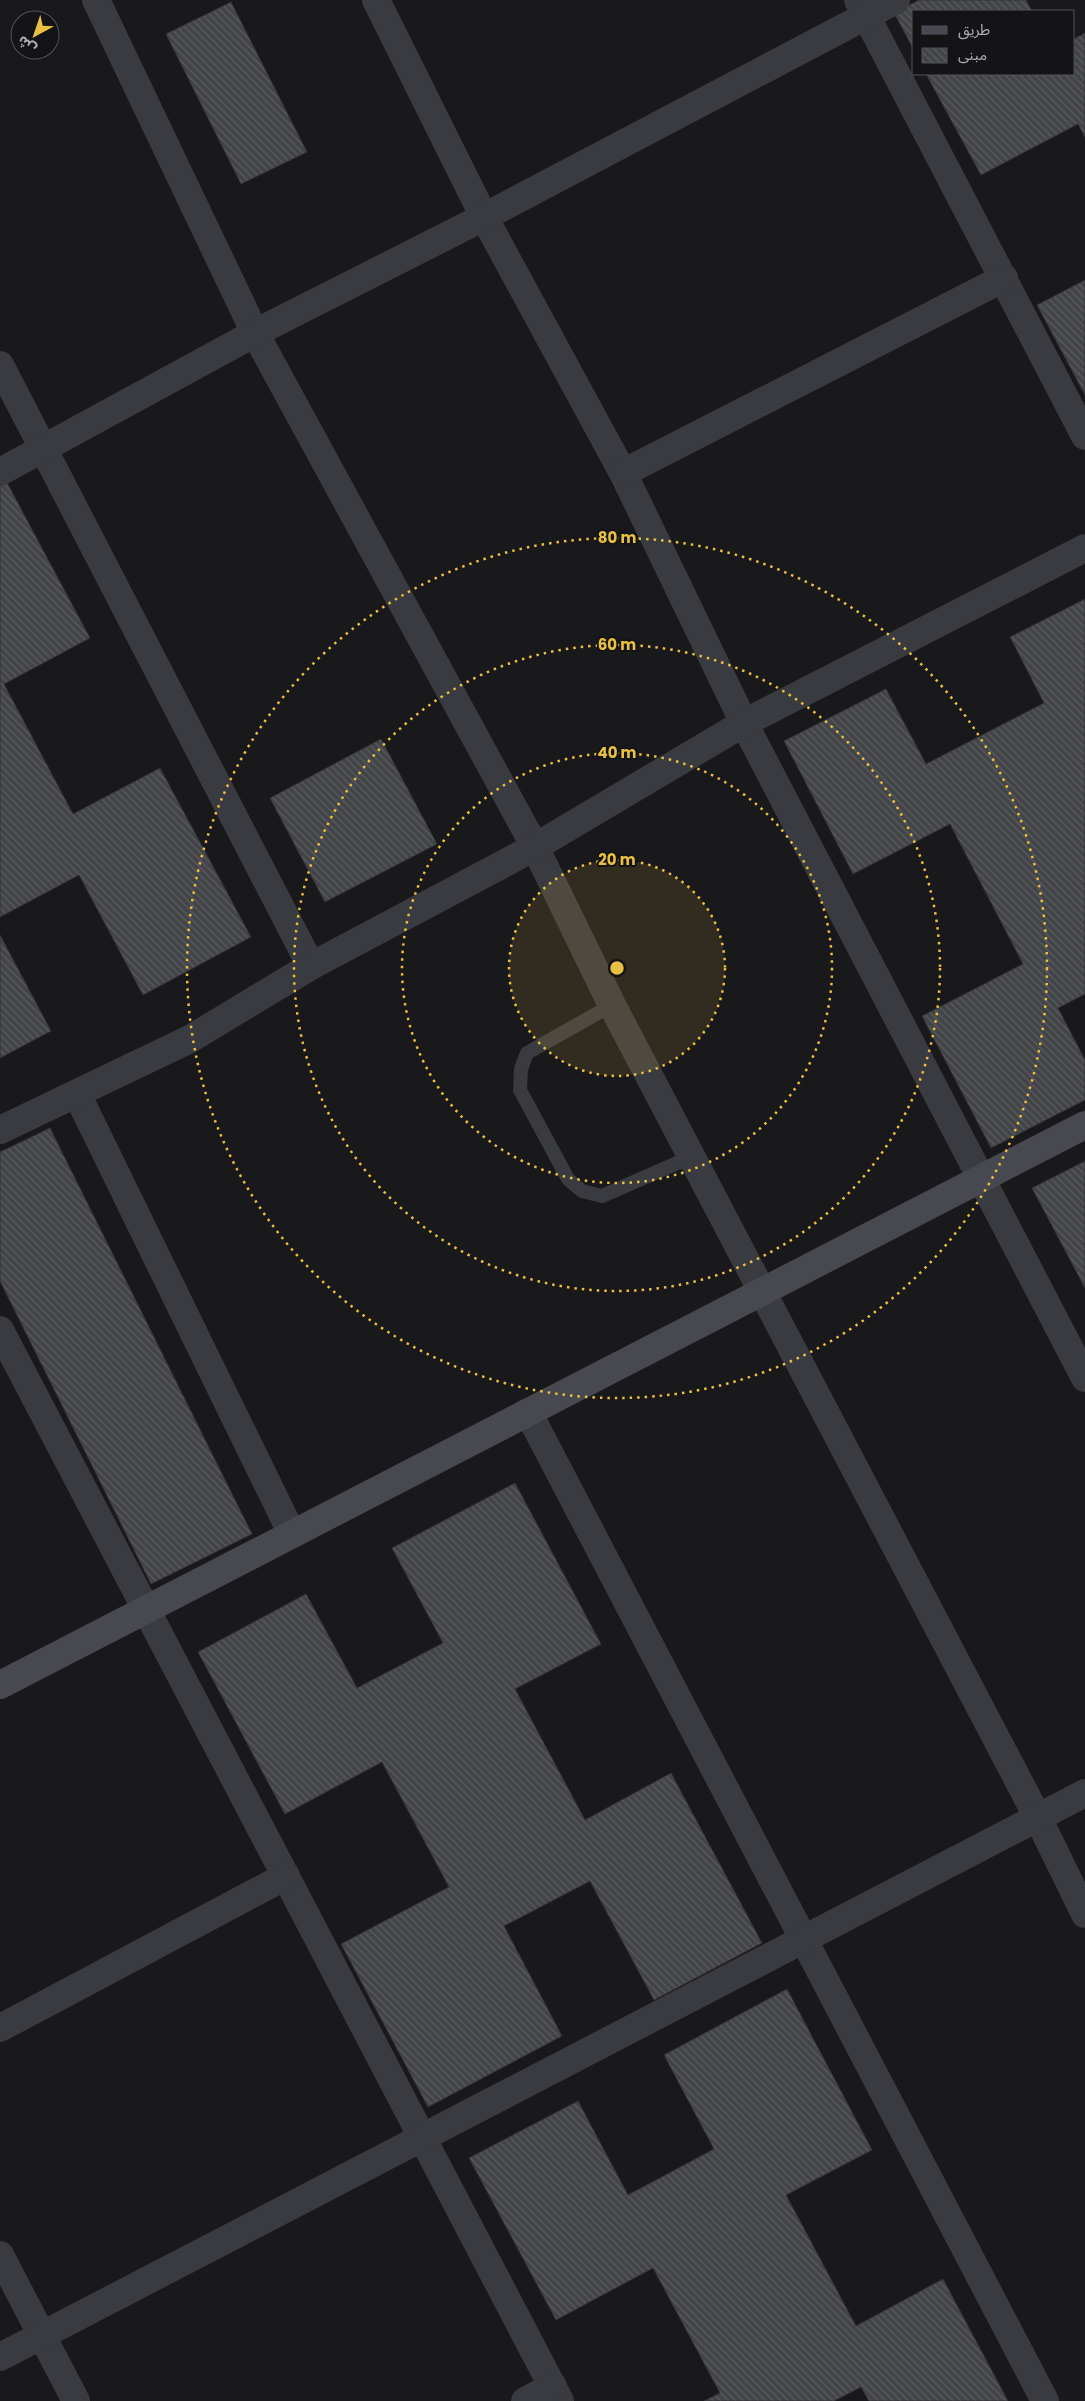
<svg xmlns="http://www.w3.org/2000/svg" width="1085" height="2401" viewBox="0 0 1085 2401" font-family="Poppins,'Noto Sans Arabic',sans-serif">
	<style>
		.building { fill: url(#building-back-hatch); stroke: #333337 }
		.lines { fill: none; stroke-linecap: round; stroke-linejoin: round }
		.lane { stroke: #3a3b40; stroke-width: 14 }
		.street { stroke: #3a3b40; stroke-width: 28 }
		.secondary { stroke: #484950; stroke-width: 28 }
		.ring { fill: none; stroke: #eac042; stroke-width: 2.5; stroke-dasharray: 2.5 5 }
		.centre { fill: #eac042; stroke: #141416; stroke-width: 2.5 }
		.ring-label { font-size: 15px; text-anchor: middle; font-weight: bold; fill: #eac042; stroke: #141416; stroke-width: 4; stroke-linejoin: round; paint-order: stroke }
	</style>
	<defs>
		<pattern id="building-back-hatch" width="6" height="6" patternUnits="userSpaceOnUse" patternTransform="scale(1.25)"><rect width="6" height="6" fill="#434448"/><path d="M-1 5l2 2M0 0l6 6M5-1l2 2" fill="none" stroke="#5b5c60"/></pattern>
	</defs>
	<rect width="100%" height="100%" fill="#19191b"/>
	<g class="building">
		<polygon points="919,0 1026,0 1032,11 914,11 914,50 894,13"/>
		<polygon points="231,2 307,152 241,184 166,34"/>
		<polygon points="1085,33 1085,137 1078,124 981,175 926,74 1074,74 1074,39"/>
		<polygon points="1085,280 1085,395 1037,305"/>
		<polygon points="4,477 90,638 4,684 73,814 160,768 251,937 143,995 79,875 0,917 0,480"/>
		<polygon points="1085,599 1085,994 1058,1008 1085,1060 1085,1100 991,1148 922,1016 1023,964 950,824 853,874 784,741 886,689 926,764 1044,703 1010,637"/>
		<polygon points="381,739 437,844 325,902 270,798"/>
		<polygon points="0,935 51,1031 0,1058"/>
		<polygon points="50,1128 252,1534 151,1584 0,1281 0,1152"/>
		<polygon points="1085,1161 1085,1288 1032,1188"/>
		<polygon points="515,1483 601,1644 515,1689 585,1820 671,1773 762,1943 654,2000 590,1881 504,1926 562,2036 428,2107 341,1944 449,1887 382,1762 285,1814 198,1652 306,1594 357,1688 443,1643 392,1548"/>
		<polygon points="787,1989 872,2150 786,2195 856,2326 943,2279 1008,2401 869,2401 861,2387 834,2401 704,2401 720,2393 653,2268 556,2320 469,2158 578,2101 628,2195 714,2149 664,2055"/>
	</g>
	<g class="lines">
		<polyline class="lane" points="612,1005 527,1053 521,1069 520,1090 568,1179 582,1191 602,1196 691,1157"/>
		<g class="street">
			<polyline points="96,0 255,333 535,847 612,1005 1038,1818 1085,1914"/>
			<polyline points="376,0 484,217 623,473 744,723 1085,1378"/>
			<polyline points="858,0 1085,436"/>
			<polyline points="0,365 311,966"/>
			<polyline points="0,472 255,333 484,217 896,0"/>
			<polyline points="623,473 1004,278"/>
			<polyline points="77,1094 292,1534"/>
			<polyline points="0,1130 190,1039 311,966 535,847 744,723 1085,548"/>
			<polyline points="0,1330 560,2401"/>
			<polyline points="528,1412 1045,2401"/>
			<polyline points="0,2028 286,1876"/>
			<polyline points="0,2255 76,2401"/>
			<polyline points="0,2357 1085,1793"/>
			<polyline points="525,2401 553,2386"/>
		</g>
		<polyline class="secondary" points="0,1685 1085,1125"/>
	</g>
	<circle cx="617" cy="968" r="108" fill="#eac042" fill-opacity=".12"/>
	<g class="ring">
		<circle cx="617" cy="968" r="108"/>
		<circle cx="617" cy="968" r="215"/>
		<circle cx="617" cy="968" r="323"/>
		<circle cx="617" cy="968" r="430"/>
	</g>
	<circle cx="617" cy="968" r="8" class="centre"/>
	<g class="ring-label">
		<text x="617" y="543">80 m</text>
		<text x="617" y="650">60 m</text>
		<text x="617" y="758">40 m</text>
		<text x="617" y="865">20 m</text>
	</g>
	<rect x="912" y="10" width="162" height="65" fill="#141416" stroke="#515258"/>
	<rect x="922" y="26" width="25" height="8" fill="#484950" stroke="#515258"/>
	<text x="958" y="35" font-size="15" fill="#acafba">طريق</text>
	<rect x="922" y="48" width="25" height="15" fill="url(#building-back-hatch)" stroke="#515258"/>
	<text x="958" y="60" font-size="15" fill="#acafba">مبنى</text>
	<g transform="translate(35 35) rotate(220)"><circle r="24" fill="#141416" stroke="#515258"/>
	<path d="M0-4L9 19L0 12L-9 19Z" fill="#eac042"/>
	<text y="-8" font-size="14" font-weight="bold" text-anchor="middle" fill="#acafba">ش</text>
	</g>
</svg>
